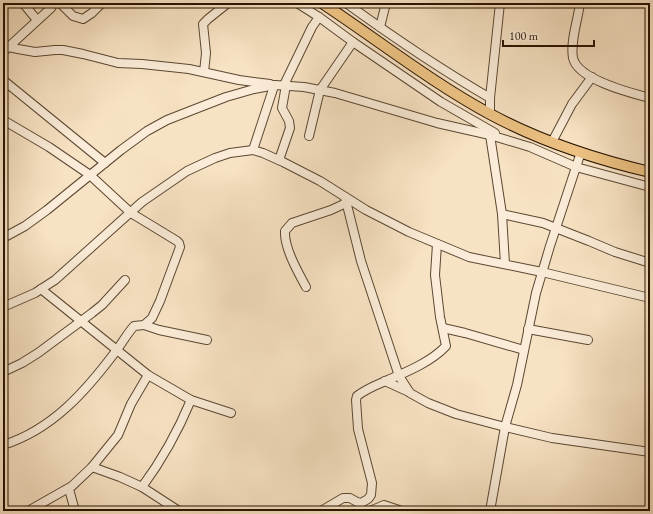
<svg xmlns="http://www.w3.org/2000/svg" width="653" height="514" viewBox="0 0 653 514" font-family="'EB Garamond',serif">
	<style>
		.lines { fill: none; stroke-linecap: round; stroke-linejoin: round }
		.minor-casing { stroke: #5b4731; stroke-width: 10 }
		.major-casing { stroke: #271300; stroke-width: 12 }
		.minor { stroke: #faecd8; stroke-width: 8 }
		.major { stroke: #ecc182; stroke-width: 10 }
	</style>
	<rect width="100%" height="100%" fill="#f7e2c3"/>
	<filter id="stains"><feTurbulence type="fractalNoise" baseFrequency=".005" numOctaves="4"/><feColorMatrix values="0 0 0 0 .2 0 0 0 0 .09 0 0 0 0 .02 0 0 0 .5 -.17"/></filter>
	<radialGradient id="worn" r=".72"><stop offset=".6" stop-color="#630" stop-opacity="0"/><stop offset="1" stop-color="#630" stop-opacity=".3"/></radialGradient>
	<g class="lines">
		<defs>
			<g id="minor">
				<polyline points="23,3 37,20"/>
				<polyline points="60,3 73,16 83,19 92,13 102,3"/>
				<polyline points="297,3 319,17 353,42 441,102 495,133"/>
				<path d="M346,3C393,37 440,69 490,98"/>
				<path d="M580,3C578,20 570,41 573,58C578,80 631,93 650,98"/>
				<polyline points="380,27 386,3"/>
				<polyline points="9,47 18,49 35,52 55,50 63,50 83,54 118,63 142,64 189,69 239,80 270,84"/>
				<polyline points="3,52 51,8 54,3"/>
				<polyline points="204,72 206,53 203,24 208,19 228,3"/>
				<polyline points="3,80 105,163"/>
				<polyline points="284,85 312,27 319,17"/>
				<polyline points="490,114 490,98 500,3"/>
				<path d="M3,120L49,147L90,175L131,213L177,241L179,243L180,247L160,301L152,318L144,325L134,326C127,334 122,343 116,351C86,391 52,430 3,445"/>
				<polyline points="490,135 502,214 505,264"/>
				<polyline points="309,136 320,90 353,42"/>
				<polyline points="552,142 572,104 592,77"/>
				<polyline points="253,150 274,86"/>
				<polyline points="279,160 290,128 289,121 282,108 286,85"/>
				<polyline points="345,197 361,261 399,376 410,393 428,403 456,414 505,427 552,438 650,452"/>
				<polyline points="502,214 543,223 589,241 615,252 650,263"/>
				<polyline points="3,238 25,226 47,210 121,150 147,131 167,120 226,97 254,89 275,85 304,87 335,93 437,123 490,135 530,147 576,167 650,187"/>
				<path d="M306,287C298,272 284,248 285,231L292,223L331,210L346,203"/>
				<polyline points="41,289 148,375 191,400 231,413"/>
				<polyline points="3,307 35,293 55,280 142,202 187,171 215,158 230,153 253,150 263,153 283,162 320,181 366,210 409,232 469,257 542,272 650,298"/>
				<polyline points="144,325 159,330 207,340"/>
				<polyline points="443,328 465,333 524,350"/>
				<polyline points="528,329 588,340"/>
				<polyline points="3,372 22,363 38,353 92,313 102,305 125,280"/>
				<polyline points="385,381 409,392"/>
				<path d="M92,467L120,477L142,487C162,460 178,431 191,400"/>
				<polyline points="142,487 179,511"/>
				<polyline points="69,489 75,511"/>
				<polyline points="28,511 72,486 92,467 118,435 131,404 148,375"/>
				<path d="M321,511L343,498H350L357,502L361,503L368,499L371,495L372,483L358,429L356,400L357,396C367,388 379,384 390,379C409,371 432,361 446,346L440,317L435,275L437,244"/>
				<polyline points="370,511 384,505 402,511"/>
				<polyline points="490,511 505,427 517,385 536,293 550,246 581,152"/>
				<polyline points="649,511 650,507"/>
			</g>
			<path id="major" d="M322,3C378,40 431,82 490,114C540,141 595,159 650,172"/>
		</defs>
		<use href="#minor" class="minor-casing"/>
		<use href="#major" class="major-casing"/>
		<use href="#minor" class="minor"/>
		<use href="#major" class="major"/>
	</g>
	<rect width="653" height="514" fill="none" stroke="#f7e2c3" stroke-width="16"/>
	<rect x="4" y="4" width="645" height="506" fill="none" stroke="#271300" stroke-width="2"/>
	<rect x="8" y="8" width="637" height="498" fill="none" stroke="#271300"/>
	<path d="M503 40v6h91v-6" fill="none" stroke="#271300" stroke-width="2"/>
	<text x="509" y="40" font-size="12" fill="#271300" stroke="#faecd8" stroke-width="3" paint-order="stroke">100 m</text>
	<rect width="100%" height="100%" filter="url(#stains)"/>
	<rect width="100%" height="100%" fill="url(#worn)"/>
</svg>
